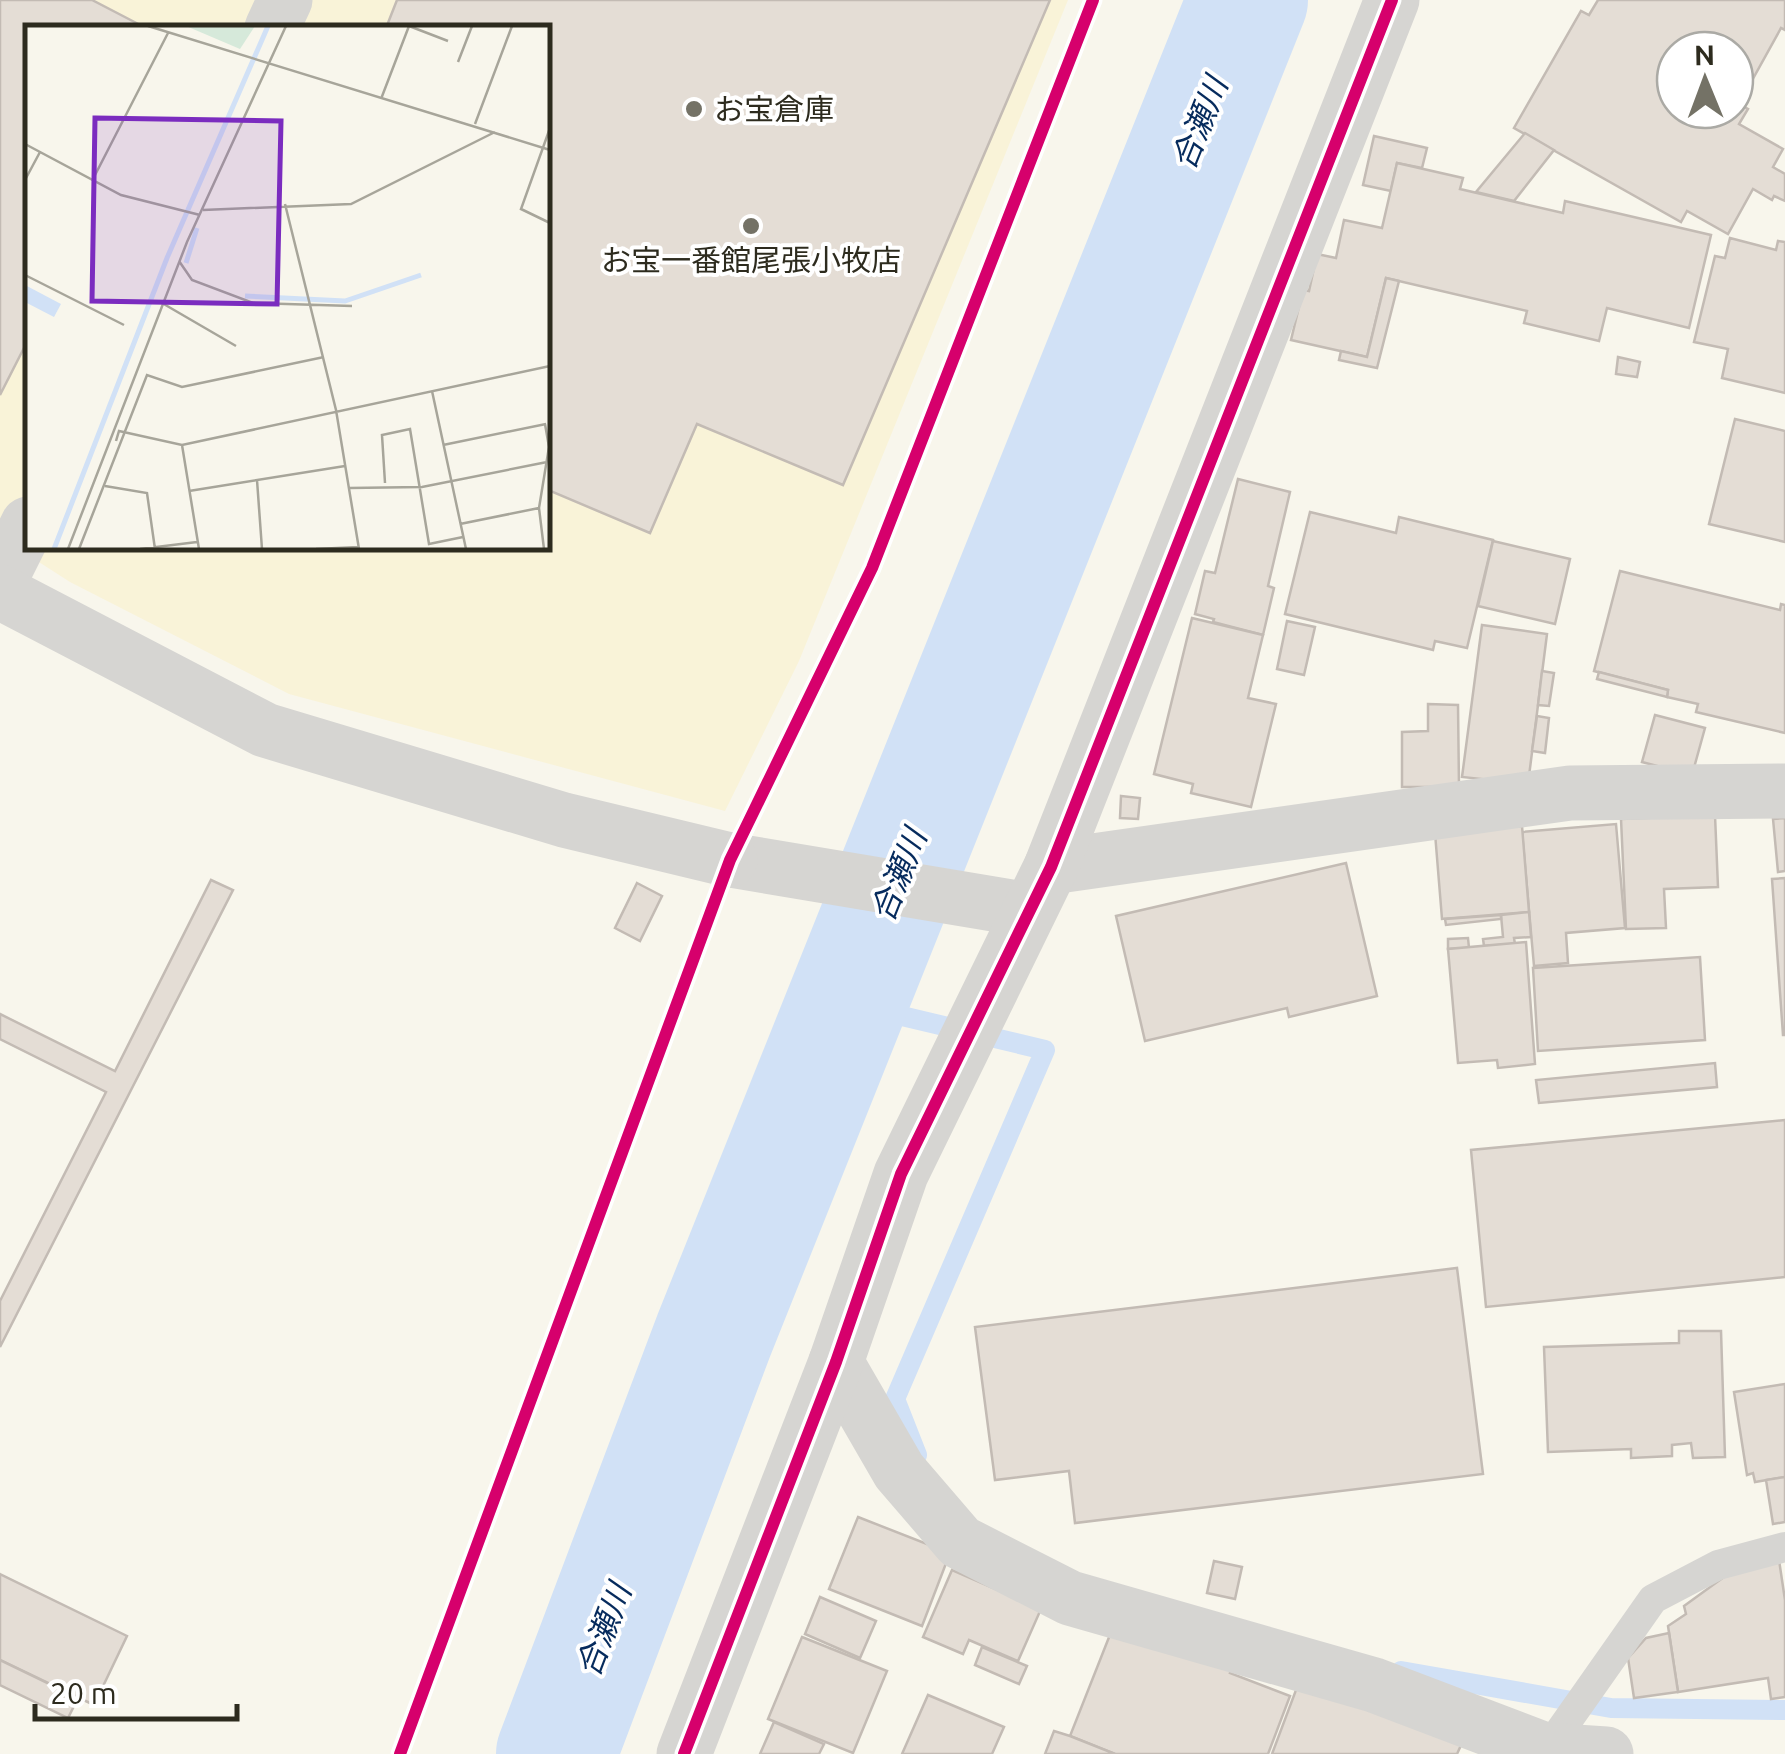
<svg xmlns="http://www.w3.org/2000/svg" width="1785" height="1754" viewBox="0 0 1785 1754" font-family="Ubuntu,'Noto Sans JP',sans-serif">
	<style>
		.built { fill: #f9f3d8; fill-rule: evenodd }
		.lines { fill: none; stroke-linecap: round; stroke-linejoin: round }
		.stream { stroke: #d1e1f6; stroke-width: 20 }
		.river { stroke: #d1e1f6; stroke-width: 120 }
		.building { fill: #e4ddd5; stroke: #c3bbb4; stroke-width: 2.5; fill-rule: evenodd }
		.service { stroke: #d6d5d2; stroke-width: 30 }
		.minor { stroke: #d6d5d2; stroke-width: 55 }
		.tertiary { stroke: #d6d5d2; stroke-width: 55 }
		.cycleway-casing { stroke: #fff; stroke-width: 19 }
		.cycleway { stroke: #d6006c; stroke-width: 12 }
		.poi-dot { fill: #747266; stroke: #fff; stroke-width: 4 }
		.labels { text-anchor: middle; dominant-baseline: central; stroke-width: 8; stroke-linejoin: round; paint-order: stroke }
		.poi-label { font-size: 30px; fill: #2d2b1e; stroke: #fff; text-anchor: start }
		.water-label { font-size: 32px; font-style: italic; fill: #062b5d; stroke: #fff }
		.inset-river { fill: none; stroke: #d1e1f6; stroke-width: 5 }
		.inset-road { fill: none; stroke: #a7a59a; stroke-width: 2.5 }
		.view { fill: #7b2cbf; fill-opacity: 0.15; stroke: #7b2cbf; stroke-width: 5 }
		.inset-edge { fill: none; stroke: #2d2b1e; stroke-width: 5 }
	</style>
	<rect width="100%" height="100%" fill="#f8f6ec"/>
	<path class="built" d="M0,0H1068L799,661L725,811L289,694L70,582L0,537ZM28,28H548V548H28Z"/>
	<g class="lines">
		<g class="stream">
			<polyline points="847,1003 1045,1050 895,1399 917,1455"/>
			<polyline points="1401,1671 1611,1708 1785,1710"/>
		</g>
		<polyline class="river" points="556,1754 714,1335 1248,0"/>
	</g>
	<g class="building">
		<polygon points="0,0 92,0 146,28 28,28 28,340 0,395"/>
		<polygon points="397,0 1050,0 843,485 697,424 650,533 548,490 548,28 386,28"/>
		<path d="M1598,0H1785V30L1781,28L1739,104L1748,109L1739,124L1783,149L1773,167L1785,174V201L1774,196L1772,200L1753,189L1728,234L1687,211L1681,222L1514,128L1581,11L1589,15ZM1675,50H1735V110H1675Z"/>
		<polygon points="1525,133 1554,150 1514,201 1476,192"/>
		<polygon points="1374,136 1427,148 1422,168 1397,163 1391,191 1363,185"/>
		<polygon points="1397,163 1463,178 1460,189 1563,213 1565,201 1711,235 1689,328 1607,308 1599,341 1524,323 1527,311 1386,278 1367,357 1291,340 1303,290 1309,291 1317,254 1336,258 1344,220 1382,228"/>
		<polygon points="1730,238 1776,250 1778,241 1785,242 1785,393 1722,378 1728,349 1694,342 1715,256 1725,258"/>
		<polygon points="1386,278 1399,281 1377,368 1339,360 1341,351 1367,357"/>
		<polygon points="1618,357 1640,362 1637,377 1616,374"/>
		<polygon points="1735,419 1785,431 1785,542 1709,524"/>
		<polygon points="1238,479 1290,492 1268,586 1274,588 1263,635 1213,622 1214,619 1195,614 1205,571 1215,573"/>
		<polygon points="1310,512 1396,533 1399,517 1493,540 1467,648 1435,641 1433,650 1285,614"/>
		<polygon points="1493,541 1570,559 1555,624 1478,606"/>
		<polygon points="1620,571 1780,610 1781,604 1785,605 1785,733 1696,712 1698,704 1667,697 1668,690 1594,671"/>
		<polygon points="1192,618 1263,635 1248,698 1276,704 1251,807 1191,793 1193,784 1154,774"/>
		<polygon points="1287,621 1315,627 1304,675 1277,669"/>
		<polygon points="1482,625 1547,634 1528,784 1462,777"/>
		<polygon points="1542,671 1554,673 1549,706 1538,705"/>
		<polygon points="1599,672 1668,690 1667,697 1597,679"/>
		<polygon points="1428,704 1458,705 1459,787 1402,787 1402,732 1428,731"/>
		<polygon points="1655,715 1705,728 1692,775 1642,762"/>
		<polygon points="1537,716 1549,718 1545,753 1532,751"/>
		<polygon points="1121,796 1140,798 1138,819 1120,818"/>
		<polygon points="1715,815 1718,887 1664,889 1666,928 1626,929 1621,819"/>
		<polygon points="1785,818 1785,871 1778,872 1773,819"/>
		<polygon points="1616,824 1625,928 1566,933 1568,963 1534,966 1522,832"/>
		<polygon points="1522,826 1529,912 1442,919 1435,833"/>
		<polygon points="1346,863 1377,996 1289,1017 1287,1008 1145,1041 1116,916"/>
		<polygon points="1785,878 1785,1035 1783,1035 1772,879"/>
		<polygon points="211,880 233,890 0,1347 0,1301 106,1092 0,1039 0,1014 115,1071"/>
		<polygon points="637,883 662,896 640,941 615,928"/>
		<polygon points="1529,912 1531,937 1514,938 1515,944 1484,946 1483,939 1503,937 1501,915"/>
		<polygon points="1501,915 1501,919 1446,925 1445,919"/>
		<polygon points="1468,938 1469,948 1448,949 1448,939"/>
		<polygon points="1526,942 1535,1064 1498,1068 1497,1060 1458,1063 1448,949"/>
		<polygon points="1700,957 1705,1040 1538,1051 1533,968"/>
		<polygon points="1715,1063 1717,1087 1539,1103 1536,1080"/>
		<polygon points="1785,1120 1785,1277 1486,1307 1471,1150"/>
		<polygon points="1457,1268 1483,1474 1075,1523 1069,1471 995,1480 975,1327"/>
		<polygon points="1679,1331 1721,1331 1725,1457 1693,1458 1691,1443 1672,1445 1672,1456 1631,1458 1631,1449 1548,1452 1544,1347 1679,1343"/>
		<polygon points="1785,1384 1785,1477 1755,1482 1753,1473 1747,1475 1734,1392"/>
		<polygon points="1785,1477 1785,1522 1773,1524 1766,1480"/>
		<polygon points="858,1517 950,1553 922,1626 829,1589"/>
		<polygon points="1779,1560 1785,1600 1785,1697 1771,1699 1768,1678 1678,1692 1668,1626 1686,1614 1684,1606 1735,1569"/>
		<polygon points="1214,1561 1242,1567 1235,1599 1207,1593"/>
		<polygon points="952,1570 1041,1609 1018,1661 969,1640 963,1654 923,1637"/>
		<polygon points="0,1574 127,1636 94,1705 0,1660"/>
		<polygon points="820,1597 876,1621 860,1658 805,1634"/>
		<polygon points="1117,1617 1232,1667 1230,1673 1290,1696 1268,1754 1115,1754 1070,1736"/>
		<polygon points="1669,1633 1678,1692 1634,1698 1628,1658 1646,1638"/>
		<polygon points="802,1637 887,1671 853,1753 768,1719"/>
		<polygon points="982,1647 1027,1666 1019,1684 975,1665"/>
		<polygon points="0,1660 78,1698 68,1718 0,1685"/>
		<polygon points="1299,1682 1462,1743 1457,1754 1272,1754"/>
		<polygon points="928,1695 1004,1727 992,1754 902,1754"/>
		<polygon points="774,1722 824,1744 819,1754 760,1754"/>
		<polygon points="1054,1731 1070,1736 1115,1754 1045,1754"/>
	</g>
	<g class="lines">
		<polyline class="service" points="1544,1754 1653,1599 1718,1565 1785,1547"/>
		<g class="minor">
			<polyline points="272,28 285,0"/>
			<polyline points="0,580 28,524"/>
			<polyline points="730,860 1029,910"/>
			<polyline points="1051,867 1570,793 1785,791"/>
			<polyline points="836,1362 899,1471 960,1542 1070,1598 1374,1685 1545,1750 1606,1754"/>
			<polyline points="684,1754 836,1362 901,1174 1051,867 1392,0"/>
		</g>
		<polyline class="tertiary" points="0,592 265,730 564,820 730,860"/>
		<defs>
			<g id="cycleway">
				<polyline points="400,1754 730,860 872,568 1093,0"/>
				<polyline points="684,1754 836,1362 901,1174 1051,867 1392,0"/>
			</g>
		</defs>
		<use href="#cycleway" class="cycleway-casing"/>
		<use href="#cycleway" class="cycleway"/>
	</g>
	<g class="poi-dot">
		<circle cx="694" cy="109" r="10"/>
		<circle cx="751" cy="226" r="10"/>
	</g>
	<g class="labels">
		<g class="poi-label">
			<text x="714" y="109">お宝倉庫</text>
			<text x="751" y="260" text-anchor="middle">お宝一番館尾張小牧店</text>
		</g>
		<g class="water-label">
			<text transform="translate(1199 123) rotate(-68)">合瀬川</text>
			<text transform="translate(898 875) rotate(-68)">合瀬川</text>
			<text transform="translate(603 1630) rotate(-69)">合瀬川</text>
		</g>
	</g>
	<g transform="translate(25 25)">
		<rect width="525" height="525" fill="#f8f6ec"/>
		<path d="M161,1H230L215,24Z" fill="#d6e9da"/>
		<path d="M0,260L36,279L29,292L0,277Z" fill="#d1e1f6"/>
		<path class="inset-river" d="M161,238L172,203M220,271L320,276L396,250M29,524L142,233L243,1"/>
		<path class="inset-road" d="M123,1L525,125M384,1L423,16M433,37L447,1M356,74L384,1M450,99L487,1M525,103L496,184L525,198M0,119L96,170L175,190M68,154L143,8M0,155L15,127M260,179L311,385L334,524M178,185L326,179L470,107M154,236L167,255L228,278L327,281M0,250L99,300M137,278L211,321M407,366L441,524M91,416L94,406L157,420L525,341M157,420L174,524M418,420L521,399M232,455L237,524M360,458L357,410L385,404L404,519L438,512M80,461L122,468L130,524M324,463L397,462L522,437M164,466L320,441M435,499L514,483M43,524L162,217L261,1M54,524L122,350L157,362L299,332M115,524L172,517M291,524L333,522M519,524L514,483L524,422L520,399"/>
		<path class="view" d="M70,93L256,96L252,279L67,276Z"/>
		<rect width="525" height="525" class="inset-edge"/>
	</g>
	<g transform="translate(1705 80) rotate(359)"><circle r="48" fill="#ffffff" stroke="#abaaa5" stroke-width="2.5"/>
	<path d="M0-8L18 38L0 25L-18 38Z" fill="#747266"/>
	<text y="-15" font-size="28" font-weight="bold" text-anchor="middle" fill="#2d2b1e">N</text>
	</g>
	<path d="M35 1704v15h202v-15" fill="none" stroke="#2d2b1e" stroke-width="5"/>
	<text x="50" y="1704" font-size="30" fill="#2d2b1e" stroke="#ffffff" stroke-width="8" paint-order="stroke">20 m</text>
</svg>
